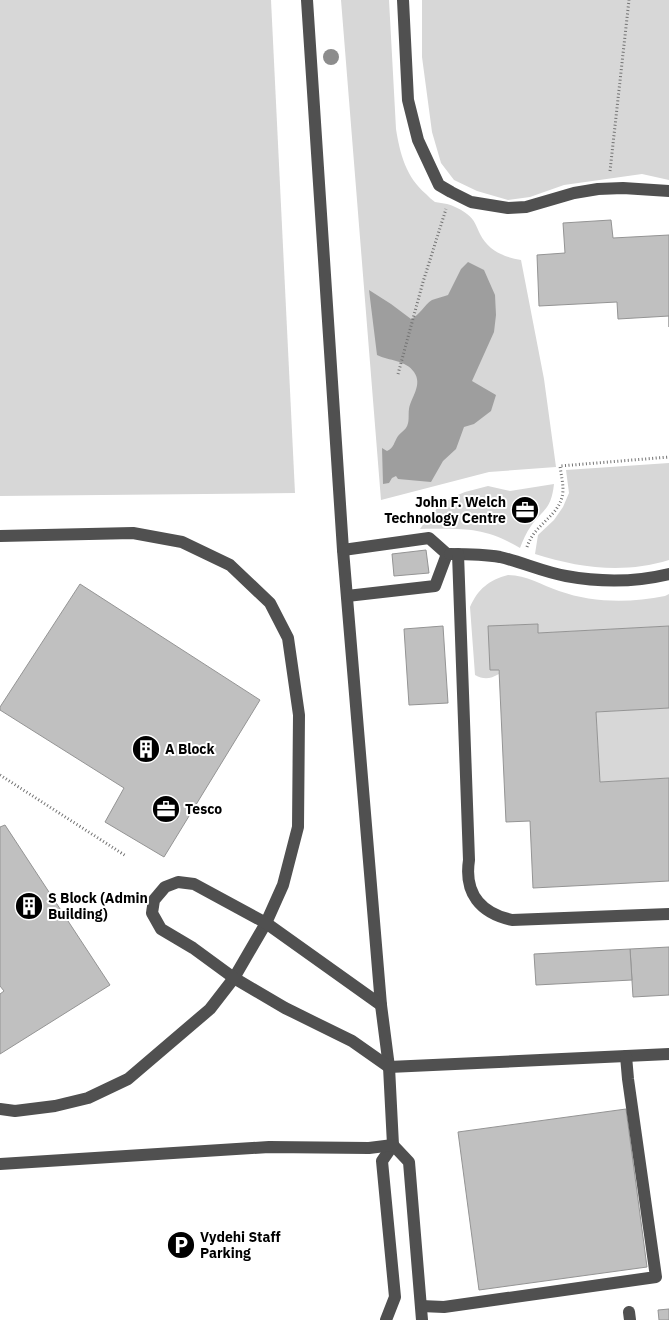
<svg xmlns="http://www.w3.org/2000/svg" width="669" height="1320" viewBox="0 0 669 1320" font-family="'IBM Plex Sans',sans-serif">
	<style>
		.green { fill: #d7d7d7 }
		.water { fill: #9e9e9e }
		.building { fill: #c0c0c0; stroke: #949494 }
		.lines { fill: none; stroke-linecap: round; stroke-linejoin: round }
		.path { stroke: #727272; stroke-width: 3; stroke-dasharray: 1 2.5; stroke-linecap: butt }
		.minor { stroke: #505050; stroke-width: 12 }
		.tree { fill: #8c8c8c }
		.labels { text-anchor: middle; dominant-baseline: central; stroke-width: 4; stroke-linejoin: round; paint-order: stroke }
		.poi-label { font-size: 14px; font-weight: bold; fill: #000; stroke: #fff; text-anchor: start }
	</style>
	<rect width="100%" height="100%" fill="#fff"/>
	<g class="green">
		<polygon points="0,0 271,0 295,493 0,496"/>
		<path d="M341,0H389L396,129C400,154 406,177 426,194C429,197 432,200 435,202C439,203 443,203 447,204C454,206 462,210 467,214C475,220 476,226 480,234C488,250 503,257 521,260L544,379L556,467L489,472L381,500Z"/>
		<polygon points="422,0 669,0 669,180 642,174 564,185 530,197 508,200 477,191 454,180 441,163 432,132 422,57"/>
		<path d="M669,463V560C624,574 579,568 535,554L538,535L554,520L563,507L569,493L566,470Z"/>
		<path d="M554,484C551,510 544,508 531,526C526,533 523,540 520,548C483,526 461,529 420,529L429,516L440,506L453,497L465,492L488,486L510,491Z"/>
		<path d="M508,575C527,575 541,585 559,591C593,603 630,603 665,596L669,594V626L538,633L537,624L489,626L499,674C490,679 484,680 475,675L470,607C478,589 489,580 508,575Z"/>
		<polygon points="669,708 669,778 600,782 596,712"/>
	</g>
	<path class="water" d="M468,262L484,270L495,295L496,315L494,332L472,381L496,395L491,411L474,424L464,427L456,449L443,461L431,482L398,479L396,476L392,478L389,483L383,484L382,448L387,451C394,448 394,442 398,436C400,433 404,431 406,428C410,422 408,415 409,409C411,397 423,385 414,372C406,360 389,361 377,355L369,290L391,304L411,319C420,315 424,305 432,300C437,298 443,297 448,295L461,269Z"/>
	<g class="building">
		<polygon points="611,220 613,238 669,235 669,327 669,316 618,319 617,302 539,306 537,255 565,253 563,223"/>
		<polygon points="426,550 429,573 394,576 392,554"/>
		<polygon points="80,584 260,700 164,857 105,822 124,788 0,710 0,707"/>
		<polygon points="538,624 538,633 669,626 669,708 596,712 600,782 669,778 669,881 533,888 530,821 506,822 499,670 490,670 488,626"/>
		<polygon points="443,626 448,703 409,705 404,629"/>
		<polygon points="5,825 110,985 0,1054 0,994 4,991 0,986 0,827"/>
		<polygon points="669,947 669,995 633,997 630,949"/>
		<polygon points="630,949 632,980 536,985 534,954"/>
		<polygon points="626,1109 647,1267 479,1290 458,1132"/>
		<polygon points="669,1309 669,1320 659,1320 658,1310"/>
	</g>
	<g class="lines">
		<g class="path">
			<polyline points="610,171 629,0"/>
			<polyline points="398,374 423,282 446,209"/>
			<path d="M527,547C535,522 562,516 563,490C563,482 561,474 560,466L669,457"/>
			<polyline points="0,775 126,856"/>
		</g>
		<g class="minor">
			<polyline points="307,0 343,550 381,1005 389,1067 393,1145 382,1161 395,1297 386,1320"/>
			<polyline points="403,0 408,100 418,140 439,185 451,192 471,202 508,208 526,207 574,193 598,189 623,188 669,191"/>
			<polyline points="0,536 133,533 182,542 230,565 270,603 288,638 299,715 298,827 283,885 266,923 234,978 210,1009 128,1079 88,1098 55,1106 15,1111 0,1109"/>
			<polyline points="343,550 429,538 447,554 435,586 347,596"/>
			<path d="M450,554C467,554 483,554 500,557C522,562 543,572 566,576C599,582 636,582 669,574"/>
			<path d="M458,554L469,860C464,893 480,913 512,920L669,914"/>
			<polyline points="381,1005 266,923 194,884 178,882 165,887 154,900 152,913 161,929 193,948 234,978 285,1008 352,1041 389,1067 669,1054"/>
			<polyline points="393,1145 409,1162 422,1320"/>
			<polyline points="0,1164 269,1147 369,1148 393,1145"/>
			<polyline points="421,1306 444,1307 656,1277 628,1079 626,1056"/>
			<polyline points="629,1312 630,1320"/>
		</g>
	</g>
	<circle class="tree" cx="331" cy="57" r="8"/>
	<defs>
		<symbol id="office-disc" viewBox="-11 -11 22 22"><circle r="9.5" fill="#000" stroke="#fff"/><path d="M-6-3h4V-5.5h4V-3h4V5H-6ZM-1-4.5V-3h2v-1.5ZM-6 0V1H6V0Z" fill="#fff"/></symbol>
		<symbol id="building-disc" viewBox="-11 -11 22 22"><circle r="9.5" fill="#000" stroke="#fff"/><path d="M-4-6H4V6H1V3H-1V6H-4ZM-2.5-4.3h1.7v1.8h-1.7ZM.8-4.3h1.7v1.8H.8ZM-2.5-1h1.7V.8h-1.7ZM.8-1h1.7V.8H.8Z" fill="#fff"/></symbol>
		<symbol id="parking-disc" viewBox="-11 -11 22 22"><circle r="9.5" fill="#000" stroke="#fff"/><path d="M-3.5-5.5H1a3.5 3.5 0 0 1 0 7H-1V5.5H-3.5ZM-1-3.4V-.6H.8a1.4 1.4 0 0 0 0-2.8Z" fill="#fff"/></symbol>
	</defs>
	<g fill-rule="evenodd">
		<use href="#office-disc" x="509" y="494" width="32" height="32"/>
		<use href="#building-disc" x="130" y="733" width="32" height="32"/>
		<use href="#office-disc" x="150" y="793" width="32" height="32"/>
		<use href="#building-disc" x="13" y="890" width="32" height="32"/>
		<use href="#parking-disc" x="165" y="1229" width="32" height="32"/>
	</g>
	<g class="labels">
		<g class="poi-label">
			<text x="506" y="502" text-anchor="end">John F. Welch<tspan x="506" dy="16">Technology Centre</tspan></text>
			<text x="165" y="749">A Block</text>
			<text x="185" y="809">Tesco</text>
			<text x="48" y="898">S Block (Admin<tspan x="48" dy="16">Building)</tspan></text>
			<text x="200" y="1237">Vydehi Staff<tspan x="200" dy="16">Parking</tspan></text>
		</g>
	</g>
</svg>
